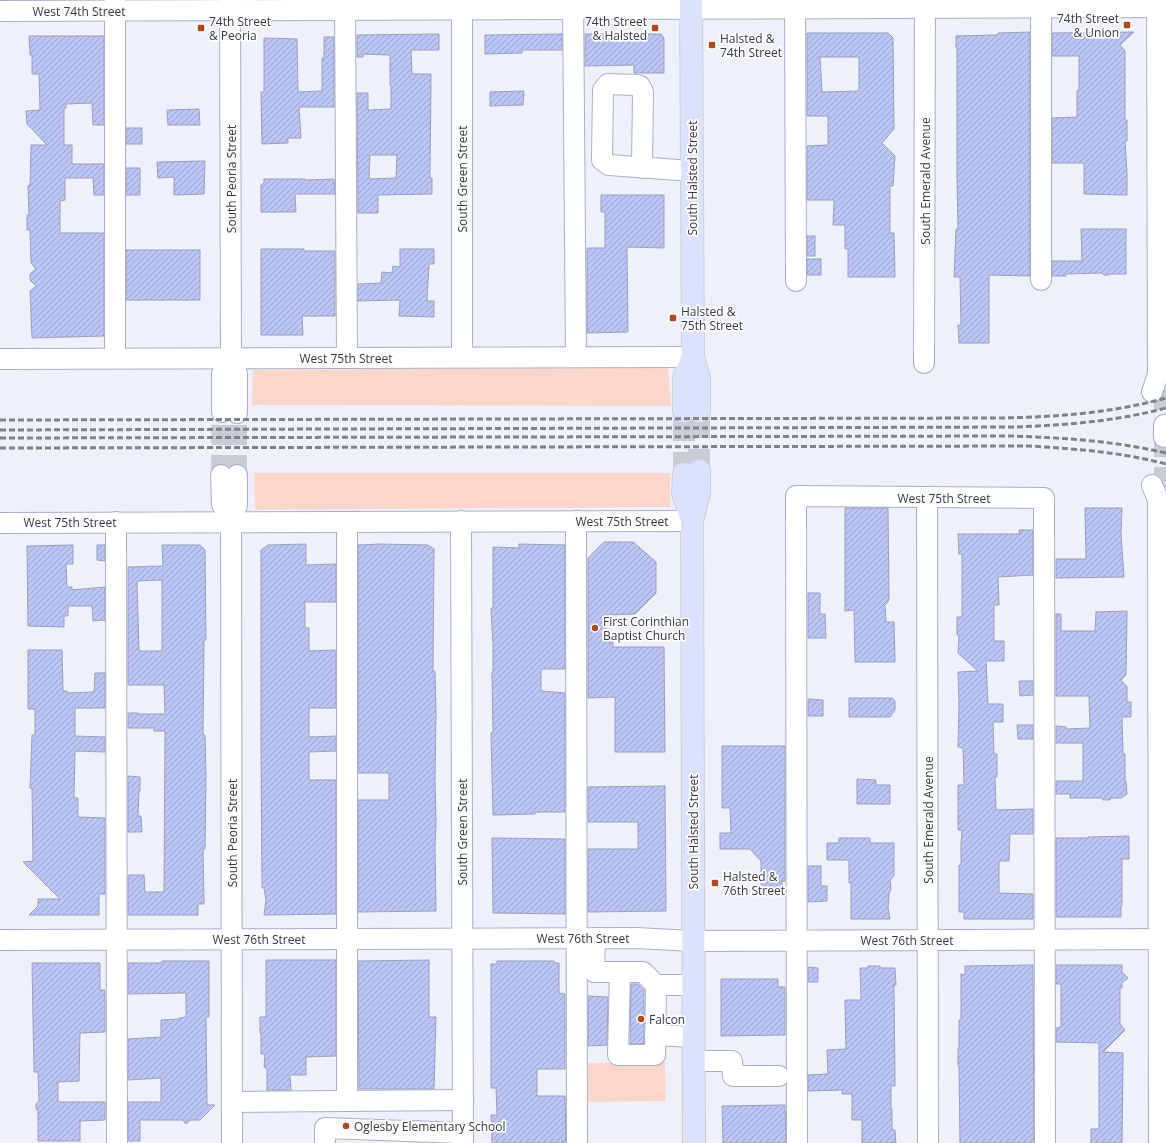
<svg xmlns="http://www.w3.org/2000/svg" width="1166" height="1143" viewBox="0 0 1166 1143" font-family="'Open Sans',sans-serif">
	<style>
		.green { fill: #fad7ca }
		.building { fill: url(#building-hatch); stroke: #9aa0b8; fill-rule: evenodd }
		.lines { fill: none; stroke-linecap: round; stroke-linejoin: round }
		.minor-tunnel { stroke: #c9ccd6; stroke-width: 20; stroke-dasharray: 20 10; stroke-linecap: butt }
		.major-tunnel { stroke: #c9ccd6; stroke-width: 22; stroke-dasharray: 22 11; stroke-linecap: butt }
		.minor-casing { stroke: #a9afc7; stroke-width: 22 }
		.major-casing { stroke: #cfcfd2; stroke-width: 24 }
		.minor { stroke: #fff; stroke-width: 20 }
		.major { stroke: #dae2fe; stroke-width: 22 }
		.rail { stroke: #7f818b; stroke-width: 3; stroke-dasharray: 6 3; stroke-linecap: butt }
		.poi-dot { fill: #af491f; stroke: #fff; stroke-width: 1.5 }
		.labels { text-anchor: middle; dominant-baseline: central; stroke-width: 3.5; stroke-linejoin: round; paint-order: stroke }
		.street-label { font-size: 12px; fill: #373943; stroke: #fff }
		.poi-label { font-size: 12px; fill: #373943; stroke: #fff; text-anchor: start }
	</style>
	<defs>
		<pattern id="building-hatch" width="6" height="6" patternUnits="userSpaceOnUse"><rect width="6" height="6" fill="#bbc6f6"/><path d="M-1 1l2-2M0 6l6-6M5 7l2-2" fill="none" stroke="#99a2c9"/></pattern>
	</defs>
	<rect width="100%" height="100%" fill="#eef1fb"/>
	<g class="green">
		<polygon points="668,367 671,406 252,405 253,370"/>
		<polygon points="254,473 670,473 670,507 255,510"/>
		<polygon points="665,1062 666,1101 585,1102 584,1063"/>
	</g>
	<g class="building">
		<polygon points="1030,32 1030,276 989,275 989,343 959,343 958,325 961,325 960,277 954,277 956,229 958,229 957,175 957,48 956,48 956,36 998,35 998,33"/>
		<polygon points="1134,32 1120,45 1125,51 1125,120 1127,120 1127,141 1125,141 1127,172 1127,195 1084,194 1084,163 1052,163 1052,118 1077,117 1077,91 1079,91 1079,56 1052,56 1052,33"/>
		<path d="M807,33H888L893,38L894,129L882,143L895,156L893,186H890V233H894L895,277H848V249H845V225H833L834,200H807V146L828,145V116H807ZM820,57H859V91L822,92Z"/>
		<path d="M439,34V50H411L412,74H431L430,178H432V194L378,195V213H358L357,93H368V110L391,109V86L390,85V55L363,54V57H357V35ZM370,155H397L396,178L369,179Z"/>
		<polygon points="562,34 562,50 522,50 522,53 485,54 485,35"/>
		<polygon points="585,34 661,34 664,38 664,73 634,73 634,65 585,66"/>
		<polygon points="29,36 104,36 104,125 93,125 92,103 66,104 66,108 64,108 64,145 72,145 72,164 104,164 104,195 94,195 93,178 65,178 65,200 60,201 60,233 104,233 104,336 32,338 30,291 36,286 30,280 30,274 36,269 31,263 30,230 27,230 27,215 29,215 28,186 30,185 31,145 47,145 27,124 26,111 40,110 39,74 32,74 32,55 30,55"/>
		<polygon points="324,37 334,37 334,107 299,107 301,138 288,138 288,143 262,144 261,92 264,92 264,38 297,39 298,92 322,91 322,58 324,58"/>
		<polygon points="524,91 523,105 490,106 490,92"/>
		<polygon points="199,109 200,125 168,125 167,110"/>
		<rect x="126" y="128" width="16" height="16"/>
		<polygon points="205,161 204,194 174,195 174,177 158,178 157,162"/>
		<rect x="126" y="168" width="14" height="27"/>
		<polygon points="264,179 305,179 305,180 334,179 335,194 295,194 296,212 261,212 261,185 264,183"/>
		<polygon points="601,195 664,195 664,248 627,247 628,332 587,333 587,248 605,248 605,212 601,212"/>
		<polygon points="1081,229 1126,229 1126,274 1110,274 1109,275 1104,275 1102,273 1066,274 1066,276 1052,276 1052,261 1082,261"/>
		<rect x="807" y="236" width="8" height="20"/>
		<polygon points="261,249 304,249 304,251 335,251 335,316 302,316 303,335 261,335"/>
		<polygon points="400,249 434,249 434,264 429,264 427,301 434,301 434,317 399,316 400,300 358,301 358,284 381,283 382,272 392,273 393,266 400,267"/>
		<rect x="126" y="250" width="74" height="50"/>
		<rect x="807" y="259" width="14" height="16"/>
		<polygon points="845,508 888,508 889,598 888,602 885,605 886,622 894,622 895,662 855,662 854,610 845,611"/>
		<polygon points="1085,508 1122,508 1121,534 1124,577 1056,578 1056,559 1086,559"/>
		<polygon points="1019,530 1033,530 1033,575 998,577 999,605 994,605 994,641 1004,641 1004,661 986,661 988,704 1003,704 1003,722 993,722 994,754 997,754 997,777 995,777 996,810 1033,809 1033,834 1010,834 1009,861 999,861 999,893 1033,894 1033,919 964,919 964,912 959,912 959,865 961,865 961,844 962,830 958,830 958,785 964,785 963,748 958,747 959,704 958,672 978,671 958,653 959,635 957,635 957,617 962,617 962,554 959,554 958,534 1020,534"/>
		<polygon points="604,542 633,542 656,562 656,593 635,614 606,615 606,642 613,642 613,647 664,647 665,752 615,752 615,697 588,698 588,558"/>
		<polygon points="306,544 306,565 336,564 336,602 305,602 305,628 309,628 309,651 336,650 336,708 309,708 309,737 336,736 336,751 309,752 309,780 336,780 336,914 264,915 266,900 264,888 262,888 261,737 261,550 268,545"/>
		<polygon points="381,544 428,545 434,549 433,671 435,671 436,712 435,780 436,823 435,846 436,911 358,912 358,800 389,800 389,773 358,773 358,545"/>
		<polygon points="519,544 565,545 565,669 541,669 541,691 565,693 565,812 535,812 535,814 493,815 491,733 493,733 492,672 493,672 493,645 491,608 493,608 493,547 519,548"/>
		<polygon points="73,545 73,564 66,564 67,587 72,587 72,590 105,587 105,620 93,621 92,606 68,606 68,616 64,616 64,627 28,626 27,546"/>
		<polygon points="97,545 105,545 105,561 97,560"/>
		<path d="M162,545H200L205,550L206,640H204L203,735H205L206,776L205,849L203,850L204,904H198V915H128V875H144L145,892H164L165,731H154V728H128V713H138V714H165L164,685H128V567L163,566ZM162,580V651H139L137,581Z"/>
		<polygon points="808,593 820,593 820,614 825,614 826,638 808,638"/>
		<polygon points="1127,611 1126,675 1121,680 1127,687 1127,702 1131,702 1131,717 1122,717 1123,754 1125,754 1125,781 1126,781 1127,794 1121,798 1111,798 1110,800 1103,800 1102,798 1070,798 1070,794 1056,794 1056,781 1083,781 1083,743 1056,743 1056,726 1066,727 1066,729 1090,728 1089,696 1056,696 1056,614 1061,614 1061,631 1095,631 1096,612"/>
		<polygon points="28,650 62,650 63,691 67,691 67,693 94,692 95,673 105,673 105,708 75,708 75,736 105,737 105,752 75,751 74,798 78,798 78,817 105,818 105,894 99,894 99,915 29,915 38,906 38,899 60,899 23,862 33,861 32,788 30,788 32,735 35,735 35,709 28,709"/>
		<polygon points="1019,681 1033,681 1033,695 1020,696"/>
		<polygon points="849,698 892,698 895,701 895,710 890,717 849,717"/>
		<polygon points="808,699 823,700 823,716 808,716"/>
		<polygon points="1017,725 1033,725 1033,739 1018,739"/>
		<polygon points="722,746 785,746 785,881 782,881 782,895 765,895 761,892 761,861 750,849 720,849 720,833 731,833 730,808 722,808"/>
		<polygon points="128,776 140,777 140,791 139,791 138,816 141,816 142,832 128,832"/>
		<polygon points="857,779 876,780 876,785 890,785 890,804 857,804"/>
		<polygon points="665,786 666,911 588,912 588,849 638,849 638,822 588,822 588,787"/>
		<polygon points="1129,836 1129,859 1122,859 1122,906 1121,906 1121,917 1056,917 1056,838 1088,838 1088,837"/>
		<polygon points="492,838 565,839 565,914 493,913"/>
		<polygon points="839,838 870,838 870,843 894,843 894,876 890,880 891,889 889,894 888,908 890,919 851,919 851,883 849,883 849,860 827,860 827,843 839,843"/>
		<polygon points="808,866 821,866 821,886 827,886 827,901 808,902"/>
		<polygon points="266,960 336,960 336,1056 306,1057 306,1075 290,1075 291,1090 267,1090 267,1069 264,1067 265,1054 261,1054 261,1033 260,1033 260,1017 266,1017"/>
		<polygon points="429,960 429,1017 436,1017 434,1089 359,1089 358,961"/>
		<polygon points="162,961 209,961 209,1017 206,1017 207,1105 215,1105 200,1120 191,1120 186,1124 183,1120 140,1120 140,1141 128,1141 128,1102 161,1102 161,1078 128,1080 128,1039 161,1037 161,1020 179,1019 179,1018 186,1017 186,993 128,994 128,963 162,963"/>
		<polygon points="497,961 554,961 554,963 559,963 559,993 565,994 565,1069 537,1069 537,1096 565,1096 566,1143 492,1143 491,1115 497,1115 496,1088 491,1088 491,964 497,964"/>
		<polygon points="32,963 100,963 100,990 105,990 105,1032 80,1033 79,1081 58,1082 58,1102 105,1102 105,1120 80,1121 80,1141 38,1141 38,1110 36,1109 36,1104 39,1101 38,1072 34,1072"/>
		<polygon points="1033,965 1034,1143 960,1143 959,1066 958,1066 958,1048 959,1048 959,1020 961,1020 961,974 965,975 965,966"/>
		<polygon points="1056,965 1122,965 1122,972 1128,978 1122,983 1122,988 1120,988 1120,1024 1125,1030 1103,1052 1123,1053 1122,1143 1091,1143 1091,1129 1099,1129 1099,1043 1056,1042 1056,1028 1061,1027 1061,984 1056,984"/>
		<polygon points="868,966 880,966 880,968 895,968 896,985 894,985 895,1086 891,1086 891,1109 892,1109 892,1130 895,1130 896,1143 862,1143 862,1120 852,1120 852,1094 842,1094 842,1090 808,1091 808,1075 828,1074 827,1050 846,1049 845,1000 861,1000 860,968 868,968"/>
		<polygon points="808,967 818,968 818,982 808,982"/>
		<polygon points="721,979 778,979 778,987 785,987 785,1035 721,1036"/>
		<polygon points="631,984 638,984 644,990 644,1044 630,1044"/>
		<polygon points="588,996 608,997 607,1045 588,1046"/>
		<polygon points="785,1105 786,1143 723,1143 722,1106"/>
	</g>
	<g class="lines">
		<g class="minor-tunnel">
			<polyline points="1164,390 1164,425"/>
			<polyline points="1164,437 1164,488"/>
			<polyline points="221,475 222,412"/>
			<polyline points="237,475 237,413"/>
		</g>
		<g class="major-tunnel">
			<polyline points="699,471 699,411"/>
			<polyline points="684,474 684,411"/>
		</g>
		<defs>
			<g id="minor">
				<polyline points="115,0 115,358"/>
				<polyline points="230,0 231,358 237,374 237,413"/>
				<polyline points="345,0 347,358"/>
				<polyline points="462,0 462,357"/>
				<polyline points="573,0 576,357"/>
				<polyline points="795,0 796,281"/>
				<polyline points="1041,0 1041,280"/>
				<polyline points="0,11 1166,7"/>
				<polyline points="642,168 643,92 640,86 637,85 608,84 603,90 602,160 609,165 692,171"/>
				<polyline points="0,359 693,357"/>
				<polyline points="924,363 925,0"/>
				<polyline points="1152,392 1158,375 1157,0"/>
				<polyline points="222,412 222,374 231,358"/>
				<polyline points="1164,437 1164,425"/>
				<polyline points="221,475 222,504 231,522"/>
				<polyline points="1152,485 1158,500 1159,1143"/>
				<polyline points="927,498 928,1143"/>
				<polyline points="461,521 463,1143"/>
				<polyline points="576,521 577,1143"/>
				<polyline points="116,522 117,1143"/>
				<polyline points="0,523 692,521"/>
				<polyline points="595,938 594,972 643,972 656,985 693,985"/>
				<polyline points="0,940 636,938 693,941 1166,939"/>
				<polyline points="620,972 618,1055 655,1055 656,985"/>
				<polyline points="655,1035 693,1037"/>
				<polyline points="693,1061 732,1061 733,1076 779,1076"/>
				<polyline points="347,1101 347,522"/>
				<polyline points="232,1102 463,1100"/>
				<polyline points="232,1143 231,522 237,505 237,475"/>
				<polyline points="325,1143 325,1128 463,1133"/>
				<polyline points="797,1143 796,496 1044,498 1045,1143"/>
			</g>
			<g id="major">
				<polyline points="691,0 693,357 699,379 699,411"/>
				<polyline points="684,411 684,378 693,357"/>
				<polyline points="684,474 683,493 692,520"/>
				<polyline points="694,1143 692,521 699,493 699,471"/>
			</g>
		</defs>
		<use href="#minor" class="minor-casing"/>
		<use href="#major" class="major-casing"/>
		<use href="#minor" class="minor"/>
		<use href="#major" class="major"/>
		<g class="rail">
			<path d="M0,420L1000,418C1056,417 1112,413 1166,398"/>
			<path d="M0,430L1017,427C1067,425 1117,421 1166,408"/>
			<path d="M0,438L1013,436C1066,438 1114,441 1166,453"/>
			<path d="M0,448L1030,446C1077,449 1120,452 1166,464"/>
		</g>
	</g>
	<g class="poi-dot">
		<rect x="1123" y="21" width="8" height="8" rx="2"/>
		<rect x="197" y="24" width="8" height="8" rx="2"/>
		<rect x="651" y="24" width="8" height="8" rx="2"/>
		<rect x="708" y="41" width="8" height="8" rx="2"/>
		<rect x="669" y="314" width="8" height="8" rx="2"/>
		<circle cx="595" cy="628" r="4"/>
		<rect x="711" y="879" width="8" height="8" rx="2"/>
		<circle cx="641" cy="1019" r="4"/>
		<circle cx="346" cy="1126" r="4"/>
	</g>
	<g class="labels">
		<g class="street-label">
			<text x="79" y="11">West 74th Street</text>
			<text transform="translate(692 178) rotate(-90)">South Halsted Street</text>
			<text transform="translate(231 179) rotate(-90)">South Peoria Street</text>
			<text transform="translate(462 179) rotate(-90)">South Green Street</text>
			<text transform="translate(925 181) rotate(-90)">South Emerald Avenue</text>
			<text x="346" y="358">West 75th Street</text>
			<text x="944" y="498">West 75th Street</text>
			<text x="622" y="521">West 75th Street</text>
			<text x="70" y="522">West 75th Street</text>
			<text transform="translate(928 820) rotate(-90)">South Emerald Avenue</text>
			<text transform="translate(462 832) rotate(-90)">South Green Street</text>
			<text transform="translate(693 832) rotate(-90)">South Halsted Street</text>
			<text transform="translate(232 833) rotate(-90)">South Peoria Street</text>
			<text x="583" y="938">West 76th Street</text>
			<text x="259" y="939">West 76th Street</text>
			<text x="907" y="940">West 76th Street</text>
		</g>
		<g class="poi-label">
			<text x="1119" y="18" text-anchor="end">74th Street<tspan x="1119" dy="14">&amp; Union</tspan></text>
			<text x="209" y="21">74th Street<tspan x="209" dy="14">&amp; Peoria</tspan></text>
			<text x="647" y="21" text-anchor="end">74th Street<tspan x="647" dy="14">&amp; Halsted</tspan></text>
			<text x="720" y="38">Halsted &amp;<tspan x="720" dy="14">74th Street</tspan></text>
			<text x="681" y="311">Halsted &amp;<tspan x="681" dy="14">75th Street</tspan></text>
			<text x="603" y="621">First Corinthian<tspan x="603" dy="14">Baptist Church</tspan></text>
			<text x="723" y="876">Halsted &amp;<tspan x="723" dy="14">76th Street</tspan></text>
			<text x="649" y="1019">Falcon</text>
			<text x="354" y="1126">Oglesby Elementary School</text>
		</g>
	</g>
</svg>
